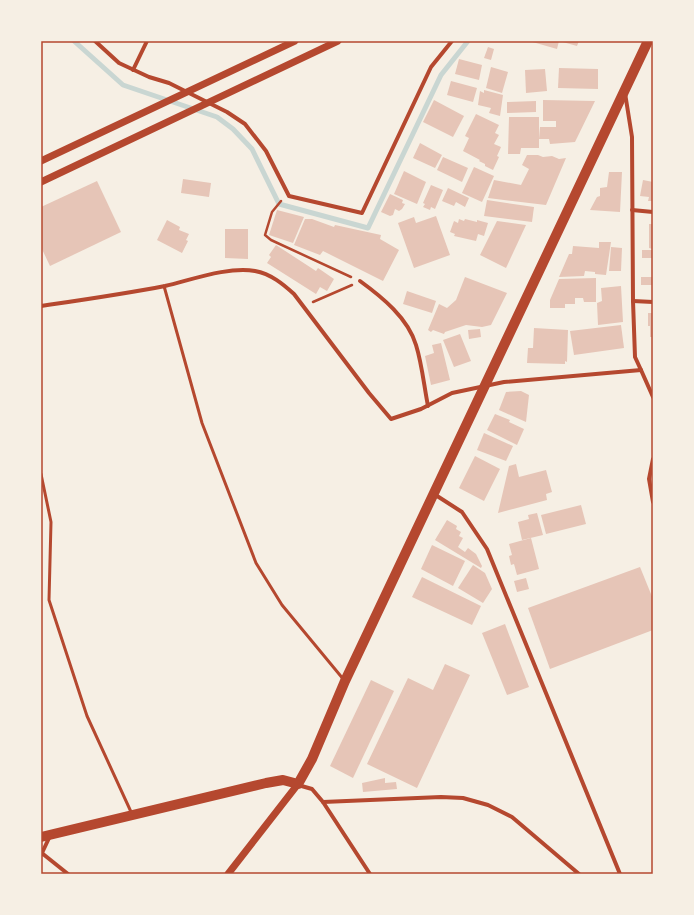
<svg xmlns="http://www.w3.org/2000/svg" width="694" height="915" viewBox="0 0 694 915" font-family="'Asap Condensed',sans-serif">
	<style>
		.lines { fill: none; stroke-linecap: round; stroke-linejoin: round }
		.stream { stroke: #c9d6d2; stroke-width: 5 }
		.building { fill: #e6c5b7 }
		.path { stroke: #b5482f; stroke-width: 2.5 }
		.service { stroke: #b5482f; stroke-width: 3 }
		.minor { stroke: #b5482f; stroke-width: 4 }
		.tertiary { stroke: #b5482f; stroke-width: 7 }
		.primary { stroke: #b5482f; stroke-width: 10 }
		.neatline { fill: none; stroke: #b5482f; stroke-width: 1.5 }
	</style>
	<rect width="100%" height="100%" fill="#f6efe4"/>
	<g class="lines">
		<polyline class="stream" points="74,41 123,85 217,117 233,129 252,149 279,204 368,228 441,75 468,41"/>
	</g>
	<g class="building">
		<polygon points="529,41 559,41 557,49"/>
		<polygon points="559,41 579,41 577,46"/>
		<polygon points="488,47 494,49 491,60 484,58"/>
		<polygon points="459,59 482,65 479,80 455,74"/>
		<polygon points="491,67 508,72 502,93 486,88"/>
		<polygon points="559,68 598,69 598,89 558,88"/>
		<polygon points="545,69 547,91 526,93 525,70"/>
		<polygon points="451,81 477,88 473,102 447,95"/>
		<polygon points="484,90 503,95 500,116 489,113 491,108 478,105 480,91 484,93"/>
		<polygon points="434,100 464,116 453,137 423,122"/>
		<polygon points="543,100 595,101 575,142 550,144 549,139 539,139 540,127 556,127 556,121 543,121"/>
		<polygon points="536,101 536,112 507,113 507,102"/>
		<polygon points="476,114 499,125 495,133 499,135 494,144 501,147 497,156 499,157 493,170 485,166 485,164 479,161 480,160 463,151 469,138 465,136"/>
		<polygon points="509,117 539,117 539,148 521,148 520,154 508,154"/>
		<polygon points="420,143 442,155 435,168 413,158"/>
		<polygon points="527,155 538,155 543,157 552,156 559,159 566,158 546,205 488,198 494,180 521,185 529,169 522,165"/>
		<polygon points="443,157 468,168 462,182 437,170"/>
		<polygon points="474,167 494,176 482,202 462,193"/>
		<polygon points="404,171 426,182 417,204 394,194"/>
		<polygon points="609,172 622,172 620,212 590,210 597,197 600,196 600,188 607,187"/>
		<polygon points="183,179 211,183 209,197 181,193"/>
		<polygon points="643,180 653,182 653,201 648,201 649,197 640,196"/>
		<polygon points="97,181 121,232 50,266 41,247 41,207"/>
		<polygon points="431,185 443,190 435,209 431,207 430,210 423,207 425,204 423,203"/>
		<polygon points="448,188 469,198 465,207 456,202 454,206 442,201"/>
		<polygon points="390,194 403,200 402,203 405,204 402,209 399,211 395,209 393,215 390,216 381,212"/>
		<polygon points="487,200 534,207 532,222 484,216"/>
		<polygon points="277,210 304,217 293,243 269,235"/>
		<polygon points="436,216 450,255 414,268 398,223 414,217 416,223"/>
		<polygon points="305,219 312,219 334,227 335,225 381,235 380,239 399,250 383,281 323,251 320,255 294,245"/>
		<polygon points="459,219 464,221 465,219 477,222 477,220 488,223 484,236 478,234 476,241 454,236 455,234 450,232 454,221 458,223"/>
		<polygon points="167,220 180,227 179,230 189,234 186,240 188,241 182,253 157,240"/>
		<polygon points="497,221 526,225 506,268 480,255"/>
		<polygon points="649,224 653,224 653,249 649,248"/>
		<polygon points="225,229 248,229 248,259 225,258"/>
		<polygon points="599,242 611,242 606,275 595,274 595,272 585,271 584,276 559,277 569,254 572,254 573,246 599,248"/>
		<polygon points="276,245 316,271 318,268 334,279 327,291 320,287 316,294 267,263 271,257 269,255"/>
		<polygon points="611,247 622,248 621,271 609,271"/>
		<rect x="642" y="250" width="11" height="8"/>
		<polygon points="465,277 507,293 491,325 482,327 466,325 445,332 444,334 433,330 431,332 428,330 439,304 447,308 456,300"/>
		<rect x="641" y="277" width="12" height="8"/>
		<polygon points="596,278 596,302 584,302 583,298 575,298 575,304 565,304 565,308 550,308 550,300 559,279"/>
		<polygon points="621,286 623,322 598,325 597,303 602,301 601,288"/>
		<polygon points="407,291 436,301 432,313 403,304"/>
		<polygon points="648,313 653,313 653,337 650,337 650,326 648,326"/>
		<polygon points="621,325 624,348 574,355 570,331"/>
		<polygon points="534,328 568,330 567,362 565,361 565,364 527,363 528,348 533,348"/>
		<polygon points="480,329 481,337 469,339 468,330"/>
		<polygon points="460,334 471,361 454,367 443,340"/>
		<polygon points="441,343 450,380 431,385 425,356 434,353 432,345"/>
		<polygon points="521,391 529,395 526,422 499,410 506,392"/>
		<polygon points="495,414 510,420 509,422 524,429 517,445 487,430"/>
		<polygon points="484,433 513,446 506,461 477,450"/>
		<polygon points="475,456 500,469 484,501 459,488"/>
		<polygon points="516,464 519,477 546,470 552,492 546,494 547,500 498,513 509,466"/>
		<polygon points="581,505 586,524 546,534 541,515"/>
		<polygon points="537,513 543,535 522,540 518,522 529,519 528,515"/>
		<polygon points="447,520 457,526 456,529 461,532 459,536 463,538 458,547 465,552 468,548 476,554 482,566 481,568 435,540"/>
		<polygon points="531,538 539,569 517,575 514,564 511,565 509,556 512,555 509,544"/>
		<polygon points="432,545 465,561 453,586 421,569"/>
		<polygon points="473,565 485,573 492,589 483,603 458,588"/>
		<polygon points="640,567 653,599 653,630 550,669 528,608"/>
		<polygon points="422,577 481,606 472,625 412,597"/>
		<polygon points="526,578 529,589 517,592 514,581"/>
		<polygon points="505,624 529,687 507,695 482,633"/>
		<polygon points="445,664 470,675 417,788 367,764 408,678 433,690"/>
		<polygon points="371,680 394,691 353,778 330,766"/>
		<polygon points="385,778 385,783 396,782 397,789 363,792 362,783"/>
	</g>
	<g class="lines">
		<g class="path">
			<polyline points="281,201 272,212 265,235 271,240 351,277"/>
			<polyline points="313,302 352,285"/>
		</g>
		<g class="service">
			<polyline points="164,286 202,423 256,563 282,605 344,680"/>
			<polyline points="41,474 51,522 49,600 87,716 132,814"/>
		</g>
		<g class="minor">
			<polyline points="95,41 119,63 149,77 169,83 227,112 245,124 266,151 289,196 362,213 431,67 452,41"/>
			<polyline points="133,70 147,41"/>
			<polyline points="632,210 653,212"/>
			<path d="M360,281C382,297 408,318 416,345C422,364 424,386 428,406"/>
			<polyline points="633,301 653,302"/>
			<path d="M41,306C82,300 124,294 165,286C191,280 229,266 255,271C271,274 283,284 294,294L369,393L391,419L421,409L452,393L504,382L641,370L635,357L633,301L632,137L625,93"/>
			<polyline points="641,370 653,397"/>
			<polyline points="653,459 649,479 653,502"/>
			<polyline points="434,494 462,512 487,549 620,874"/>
			<polyline points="298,785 312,789 323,802 370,874"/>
			<polyline points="323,802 441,797 463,798 488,805 512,817 579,874"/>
			<polyline points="43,854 68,874"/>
			<polyline points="41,855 50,836"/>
		</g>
		<g class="tertiary">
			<polyline points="41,161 295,41"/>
			<polyline points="41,182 338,41"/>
			<polyline points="228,874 298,784"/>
		</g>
		<polyline class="primary" points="41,837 266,783 283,780 298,784 312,759 345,681 648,41"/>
	</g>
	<rect width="694" height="915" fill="none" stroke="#f6efe4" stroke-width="84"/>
	<rect x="42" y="42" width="610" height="831" class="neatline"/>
</svg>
